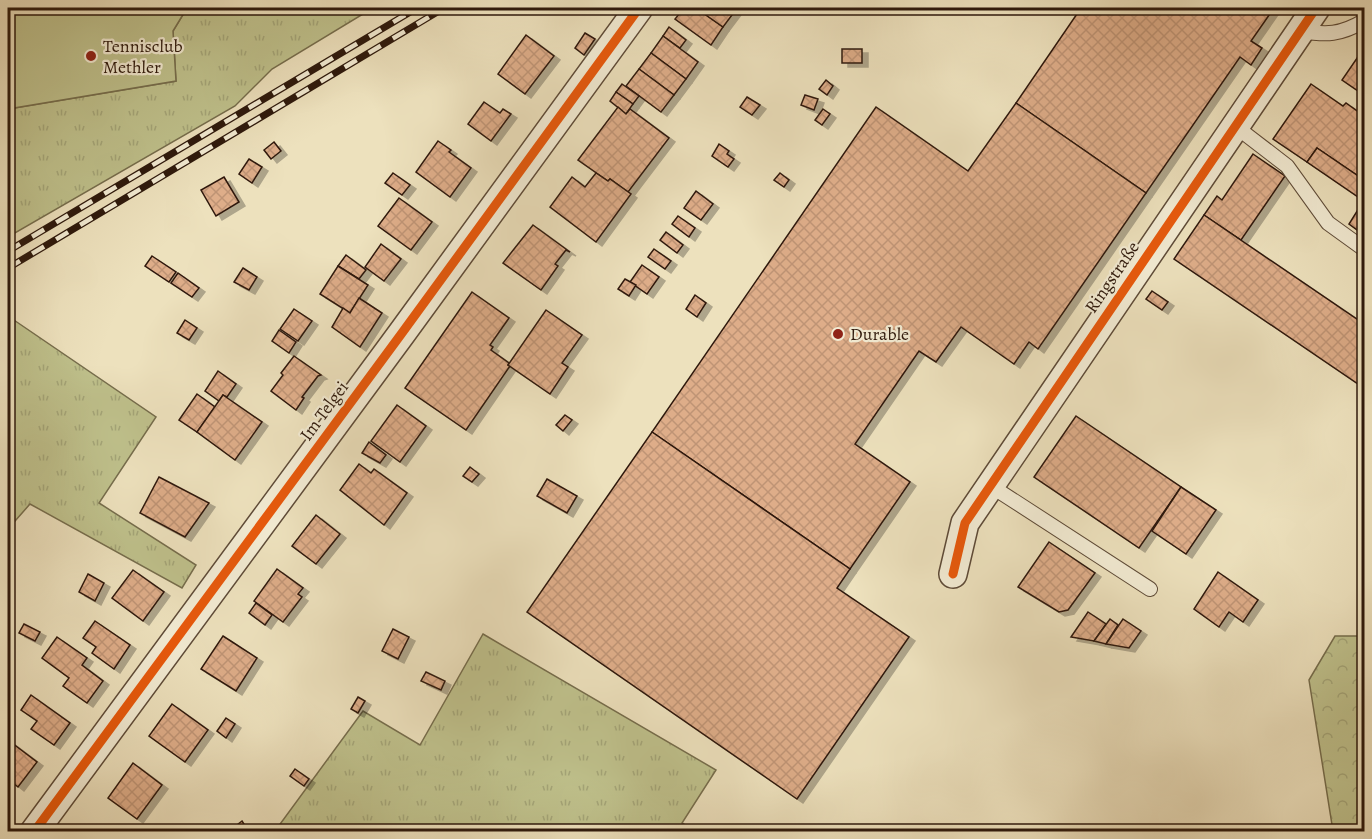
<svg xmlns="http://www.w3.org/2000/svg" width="1372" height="839" viewBox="0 0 1372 839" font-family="Alegreya,serif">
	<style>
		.grass { fill: url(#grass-tufts); stroke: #766d4c; stroke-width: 1.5 }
		.forest { fill: url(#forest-crowns); stroke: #766d4c; stroke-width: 1.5 }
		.pitch { fill: #bfc18c; stroke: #766d4c; stroke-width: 1.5 }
		.building { fill: url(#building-cross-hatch); stroke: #2e190c; stroke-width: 1.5; filter: url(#shadow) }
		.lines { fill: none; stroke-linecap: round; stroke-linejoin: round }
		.service-casing { stroke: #5e4b38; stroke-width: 16 }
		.minor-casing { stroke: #5e4b38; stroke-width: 30 }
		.service { stroke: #f3ecd4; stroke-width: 14 }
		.minor { stroke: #f3ecd4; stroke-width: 27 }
		.rail-casing { stroke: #2e190c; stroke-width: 7 }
		.rail { stroke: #f3ecd4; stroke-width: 4.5; stroke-dasharray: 14; stroke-linecap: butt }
		.cycleway-casing { stroke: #f3ecd4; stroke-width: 13 }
		.cycleway { stroke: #e8590c; stroke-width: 9 }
		.poi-dot { fill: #8f2418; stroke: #f3ecd4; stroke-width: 2 }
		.labels { text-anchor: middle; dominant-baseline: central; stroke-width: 4.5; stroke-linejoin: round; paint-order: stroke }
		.poi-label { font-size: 18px; fill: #2e190c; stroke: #f3ecd4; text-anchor: start }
		.street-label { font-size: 18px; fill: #2e190c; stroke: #f3ecd4 }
	</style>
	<defs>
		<pattern id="grass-tufts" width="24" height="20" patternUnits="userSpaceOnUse" patternTransform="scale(1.5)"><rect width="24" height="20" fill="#bfc18c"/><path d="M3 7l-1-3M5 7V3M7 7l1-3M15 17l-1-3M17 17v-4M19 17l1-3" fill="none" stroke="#a4a578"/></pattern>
		<pattern id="forest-crowns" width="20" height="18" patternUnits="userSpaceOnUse" patternTransform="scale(1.5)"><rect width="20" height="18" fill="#bfc18c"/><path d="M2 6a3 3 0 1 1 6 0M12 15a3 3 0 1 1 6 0" fill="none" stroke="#a4a578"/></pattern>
		<pattern id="building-cross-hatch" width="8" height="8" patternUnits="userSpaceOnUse" patternTransform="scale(1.5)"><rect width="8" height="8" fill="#dead89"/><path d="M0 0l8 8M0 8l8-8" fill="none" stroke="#bf9475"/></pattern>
		<filter id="shadow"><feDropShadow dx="6" dy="4" stdDeviation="0" flood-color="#0004"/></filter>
	</defs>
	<rect width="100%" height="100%" fill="#ede1bd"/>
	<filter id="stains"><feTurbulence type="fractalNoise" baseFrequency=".00333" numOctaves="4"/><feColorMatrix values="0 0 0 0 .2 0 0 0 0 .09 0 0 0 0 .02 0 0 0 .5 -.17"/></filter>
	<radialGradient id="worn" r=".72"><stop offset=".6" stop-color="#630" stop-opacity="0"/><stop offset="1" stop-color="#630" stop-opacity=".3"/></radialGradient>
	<g class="grass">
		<polygon points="187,8 373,8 272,69 235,106 8,237 8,109 176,81 173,31"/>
		<polygon points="8,316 156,417 99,503 196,565 182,588 30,504 8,529"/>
		<polygon points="483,634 716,770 682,823 695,831 275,831 363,711 420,745"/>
	</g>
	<polygon class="forest" points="1335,636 1364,636 1364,831 1333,831 1309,680"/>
	<polygon class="pitch" points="8,8 187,8 173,31 176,81 8,109"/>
	<g class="building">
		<polygon points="684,8 696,8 723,27 711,45 675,19"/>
		<polygon points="696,8 730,8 735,11 723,27"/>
		<polygon points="1081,8 1274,8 1251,41 1262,48 1251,65 1240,57 1146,193 1016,103"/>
		<polygon points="669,27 686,40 680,48 663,36"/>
		<polygon points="585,33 595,39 584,55 575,48"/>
		<polygon points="526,35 554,56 525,94 498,74"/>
		<polygon points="663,36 698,62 686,79 651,53"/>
		<polygon points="1364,48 1364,95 1342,80"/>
		<rect x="842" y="49" width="20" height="14"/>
		<polygon points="651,53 686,79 674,95 639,69"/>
		<polygon points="639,69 674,95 661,112 626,86"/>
		<polygon points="826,80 833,86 827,95 819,89"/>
		<polygon points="622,84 639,96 633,104 616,92"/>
		<polygon points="1311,84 1343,106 1346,103 1364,116 1364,180 1317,148 1307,162 1273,139"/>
		<polygon points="616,92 633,104 626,114 610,101"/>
		<polygon points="805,95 818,99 814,110 801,105"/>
		<polygon points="747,97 760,105 752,115 740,107"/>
		<polygon points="484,102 500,113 503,109 511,114 491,141 468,124"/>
		<polygon points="1016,103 1146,193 1038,349 1029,342 1014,364 961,327 936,362 919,351 855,444 910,482 850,569 652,432 876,107 968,171"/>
		<polygon points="618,107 626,114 630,109 669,138 628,192 610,179 608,181 578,160"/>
		<polygon points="823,109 830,114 822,125 815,120"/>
		<polygon points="438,141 451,150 449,152 471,168 450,197 416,172"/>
		<polygon points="274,142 281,151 271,159 264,150"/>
		<polygon points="719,144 729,151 727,154 734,159 728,167 712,156"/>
		<polygon points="1317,148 1364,180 1364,201 1307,162"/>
		<polygon points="1253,154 1285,176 1241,240 1204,215 1217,196 1222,200"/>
		<polygon points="249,159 262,167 252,183 239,174"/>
		<polygon points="393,173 410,185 402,195 385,183"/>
		<polygon points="596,173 608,181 610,179 631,194 596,242 550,207 572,177 585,187"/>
		<polygon points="780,173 789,180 784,187 774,180"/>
		<polygon points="224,177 239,202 216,216 201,190"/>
		<polygon points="696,191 713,204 701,220 684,208"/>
		<polygon points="399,198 432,222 411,250 378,226"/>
		<polygon points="1359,208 1364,211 1364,235 1349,224"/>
		<polygon points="1204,215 1364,324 1364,388 1174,259"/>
		<polygon points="678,216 695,228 689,237 672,224"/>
		<polygon points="533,225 570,252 566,250 555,264 558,266 541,290 503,263"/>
		<polygon points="666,232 683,245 677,253 660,240"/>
		<polygon points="381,244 401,259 384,281 365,267"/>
		<polygon points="654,249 671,261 665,269 648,257"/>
		<polygon points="346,255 366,270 359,279 338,266"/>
		<polygon points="152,256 176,272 169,282 145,266"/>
		<polygon points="642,265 659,277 647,294 630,282"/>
		<polygon points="338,266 368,285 350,313 320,294"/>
		<polygon points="243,268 257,277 249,290 234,282"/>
		<polygon points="178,273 199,288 192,297 171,283"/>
		<polygon points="625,279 636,285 629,296 618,289"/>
		<polygon points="1152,291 1168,302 1162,310 1146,299"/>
		<polygon points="472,292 509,318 490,345 493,347 491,350 509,363 508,365 510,366 466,430 405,388"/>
		<polygon points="695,295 706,303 697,317 686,309"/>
		<polygon points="359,298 382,313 360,347 332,327 343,308 350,313"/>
		<polygon points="294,309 312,321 298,341 280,329"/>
		<polygon points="546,310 582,335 562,363 568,367 550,394 508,365"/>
		<polygon points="185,320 197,328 189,340 177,333"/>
		<polygon points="279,330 296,342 289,353 272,341"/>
		<polygon points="294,356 321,375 318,376 302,397 304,398 296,410 271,391 283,375 281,373"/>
		<polygon points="218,371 236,384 227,397 223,395 219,401 205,391"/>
		<polygon points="197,394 215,407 197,432 179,420"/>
		<polygon points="223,395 262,422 235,460 197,432"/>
		<polygon points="397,405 426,426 400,462 371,441"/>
		<polygon points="565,415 572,420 563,431 556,425"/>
		<polygon points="1076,416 1181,487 1139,548 1034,477"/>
		<polygon points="652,432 850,569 837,588 909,637 797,799 527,612"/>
		<polygon points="369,442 386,455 380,463 362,453"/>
		<polygon points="359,464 371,473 374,469 407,493 384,525 340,490"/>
		<polygon points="470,467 479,474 472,482 463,476"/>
		<polygon points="159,477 209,503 185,537 140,513"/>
		<polygon points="547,479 577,496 567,513 537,496"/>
		<polygon points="1181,487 1216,510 1186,554 1152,531"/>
		<polygon points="316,515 340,534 316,564 292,546"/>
		<polygon points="1049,542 1095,573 1068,610 1059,612 1018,587"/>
		<polygon points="277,569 303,588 298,594 302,597 283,622 254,601"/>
		<polygon points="133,570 164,592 143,621 112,598"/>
		<polygon points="1218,572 1258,600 1243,622 1229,612 1219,627 1194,609"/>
		<polygon points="88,574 104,583 95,601 79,592"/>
		<polygon points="256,603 272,615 265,625 249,613"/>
		<polygon points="1088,612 1106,624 1094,641 1071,637"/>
		<polygon points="1110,619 1118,625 1106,644 1094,641"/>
		<polygon points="1123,619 1141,631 1129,648 1106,644"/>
		<polygon points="95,621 130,645 114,669 92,653 96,647 83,638"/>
		<polygon points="24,624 40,632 35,641 19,633"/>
		<polygon points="393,629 409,637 398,659 382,651"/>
		<polygon points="223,636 257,658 236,691 201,669"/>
		<polygon points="57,637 87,658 82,665 103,681 87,703 63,686 69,678 42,658"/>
		<polygon points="426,672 445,681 441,690 421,681"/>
		<polygon points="31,695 70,723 54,745 31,729 37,721 21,710"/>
		<polygon points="358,697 365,701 358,713 351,709"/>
		<polygon points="172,704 208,730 185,762 149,736"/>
		<polygon points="226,718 235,724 226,738 217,731"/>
		<polygon points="8,740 37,762 18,787 8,779"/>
		<polygon points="133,763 162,785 137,819 108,798"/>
		<polygon points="295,769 309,779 304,786 290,776"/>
		<polygon points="242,821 249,832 228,832"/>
	</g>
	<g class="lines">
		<defs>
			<g id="service">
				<path d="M1300,31C1327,35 1340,35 1364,21"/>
				<polyline points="1235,126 1287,166 1328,223 1364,249"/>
				<polyline points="991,486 1150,589"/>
			</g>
			<g id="minor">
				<polyline points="953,574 965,523 1316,8"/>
				<polyline points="34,832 402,333 639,8"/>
			</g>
		</defs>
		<use href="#service" class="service-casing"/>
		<use href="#minor" class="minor-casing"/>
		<use href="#service" class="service"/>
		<use href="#minor" class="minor"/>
		<defs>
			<g id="rail">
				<polyline points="8,251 417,8"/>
				<polyline points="8,268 444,8"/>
			</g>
		</defs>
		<use href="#rail" class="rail-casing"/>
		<use href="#rail" class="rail"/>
		<defs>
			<g id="cycleway">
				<polyline points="953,574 965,523 1316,8"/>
				<polyline points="34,832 402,333 639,8"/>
			</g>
		</defs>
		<use href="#cycleway" class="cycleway-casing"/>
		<use href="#cycleway" class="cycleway"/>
	</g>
	<g class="poi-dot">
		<circle cx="91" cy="56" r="6"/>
		<circle cx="838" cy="334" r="6"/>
	</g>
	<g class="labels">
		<g class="poi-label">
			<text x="103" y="46">Tennisclub<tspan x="103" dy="21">Methler</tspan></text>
			<text x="850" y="334">Durable</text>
		</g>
		<g class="street-label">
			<text transform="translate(1112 277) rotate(-56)">Ringstraße</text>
			<text transform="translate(324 411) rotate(-54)">Im Telgei</text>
		</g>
	</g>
	<rect width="1372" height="839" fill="none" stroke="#ede1bd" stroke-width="30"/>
	<rect x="9" y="9" width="1354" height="821" fill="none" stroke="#2e190c" stroke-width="3"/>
	<rect x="15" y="15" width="1342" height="809" fill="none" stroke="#2e190c" stroke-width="1.5"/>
	<rect width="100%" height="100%" filter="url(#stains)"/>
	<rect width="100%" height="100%" fill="url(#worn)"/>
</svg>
